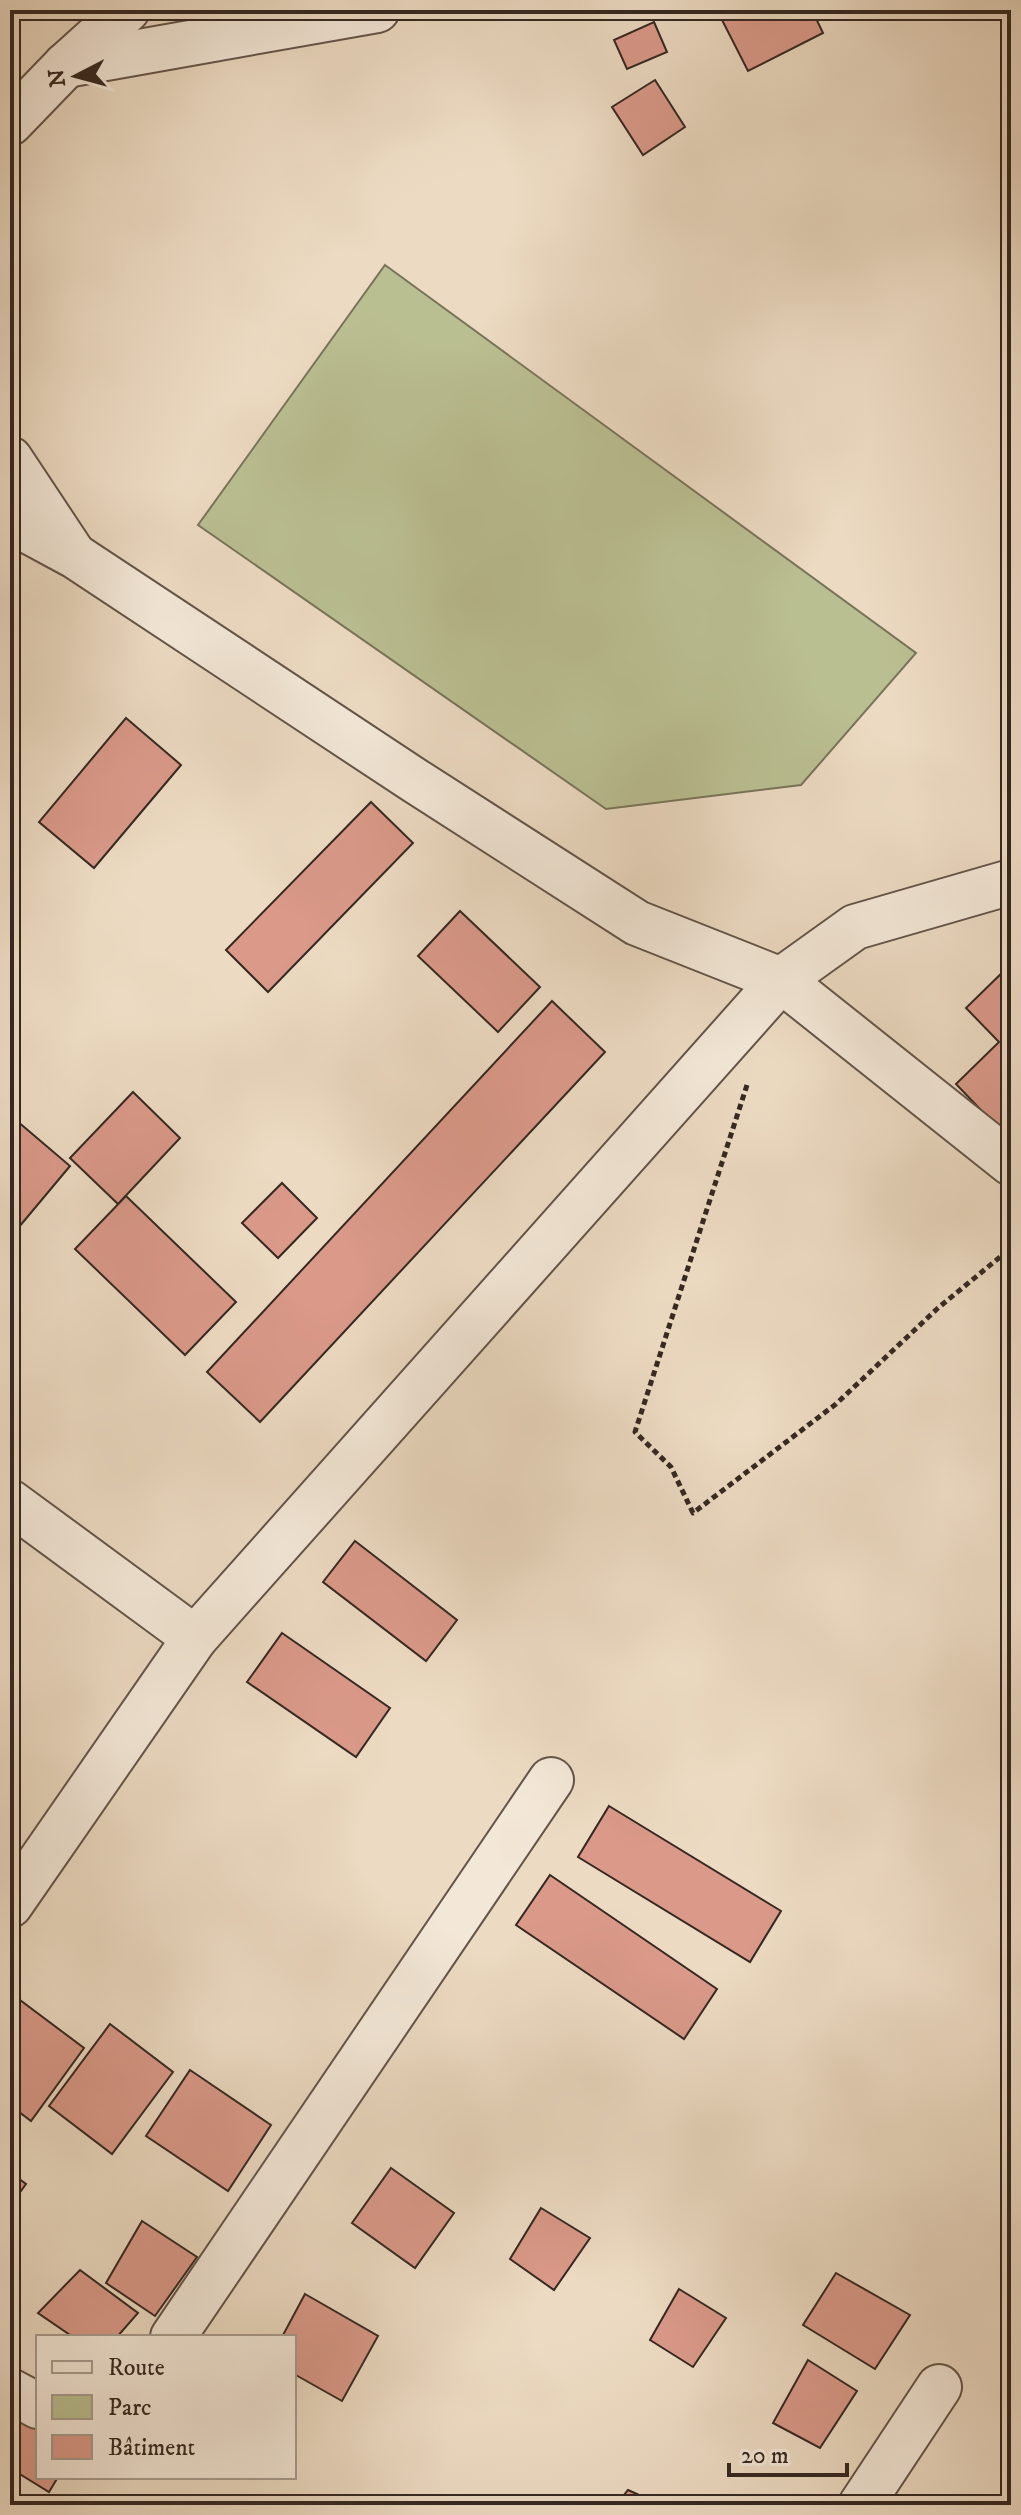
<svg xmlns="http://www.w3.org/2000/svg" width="1021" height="2515" viewBox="0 0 1021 2515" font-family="'IM FELL DW Pica',serif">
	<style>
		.green { fill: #babf92; stroke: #78745a; stroke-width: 2 }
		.building { fill: #da9989; stroke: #352821; stroke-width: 2 }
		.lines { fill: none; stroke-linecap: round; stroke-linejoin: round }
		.minor-casing { stroke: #635449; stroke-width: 48 }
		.path { stroke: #352821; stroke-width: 5; stroke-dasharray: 6 4; stroke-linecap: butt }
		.minor { stroke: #f3e7d7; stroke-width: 44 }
	</style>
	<rect width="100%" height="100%" fill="#ecdac2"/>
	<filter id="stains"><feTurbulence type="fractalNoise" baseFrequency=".0025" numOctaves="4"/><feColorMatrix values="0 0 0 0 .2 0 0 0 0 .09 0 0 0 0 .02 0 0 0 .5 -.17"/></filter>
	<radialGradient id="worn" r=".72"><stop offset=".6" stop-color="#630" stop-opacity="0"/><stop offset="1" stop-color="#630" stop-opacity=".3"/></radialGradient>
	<polygon class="green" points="385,265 916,653 801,785 606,809 198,525"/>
	<g class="building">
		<polygon points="742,10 812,10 823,33 748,71 722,20"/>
		<polygon points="654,22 667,52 627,69 614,40"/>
		<polygon points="655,80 685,127 643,155 612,107"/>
		<polygon points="126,718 181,765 94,868 39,822"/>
		<polygon points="371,802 413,843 268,992 226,950"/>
		<polygon points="460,911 540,987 498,1032 418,956"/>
		<polygon points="1011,964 1011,1123 1002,1132 956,1084 999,1042 966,1008"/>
		<polygon points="552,1001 605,1052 260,1422 207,1372"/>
		<polygon points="133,1092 180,1138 118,1204 70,1158"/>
		<polygon points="10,1115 70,1166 19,1227 10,1219"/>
		<polygon points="282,1183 317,1218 278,1258 242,1223"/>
		<polygon points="126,1196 236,1302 185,1355 75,1249"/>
		<polygon points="355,1541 457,1620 426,1661 323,1582"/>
		<polygon points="282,1633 390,1708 356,1757 247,1682"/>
		<polygon points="609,1806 781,1911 750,1962 578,1857"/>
		<polygon points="550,1875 717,1989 684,2039 516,1925"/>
		<polygon points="12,1994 84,2048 31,2121 10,2105"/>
		<polygon points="110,2024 173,2072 112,2154 49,2106"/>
		<polygon points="190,2070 271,2125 228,2191 146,2136"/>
		<polygon points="391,2168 454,2213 415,2268 352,2223"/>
		<polygon points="10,2172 26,2184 10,2206"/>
		<polygon points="541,2208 590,2238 554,2290 510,2259"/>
		<polygon points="142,2221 197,2257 155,2316 106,2283"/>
		<polygon points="80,2270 138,2313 117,2337 73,2337 38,2313"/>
		<polygon points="836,2273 910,2315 875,2369 803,2325"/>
		<polygon points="679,2289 726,2318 693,2367 650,2340"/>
		<polygon points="305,2294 378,2336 342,2401 294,2374 294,2337 282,2337"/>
		<polygon points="808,2360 857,2391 820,2448 773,2423"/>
		<polygon points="10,2408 38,2421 38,2477 58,2477 49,2492 10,2468"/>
		<polygon points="628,2490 661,2505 616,2505"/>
	</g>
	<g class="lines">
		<defs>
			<g id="minor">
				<polyline points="66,65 377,10"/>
				<polyline points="10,123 66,65 127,10"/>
				<polyline points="10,459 71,551"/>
				<polyline points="10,521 75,556 414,780 637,923 781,980 1011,1163"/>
				<polyline points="10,1502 195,1638"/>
				<polyline points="10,1905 195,1638 781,980 855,927 1011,882"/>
				<polyline points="173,2337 551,1780"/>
				<polyline points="10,2391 38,2406"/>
				<polyline points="861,2505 939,2387"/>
			</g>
		</defs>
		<use href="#minor" class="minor-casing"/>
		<polyline class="path" points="747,1085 635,1432 671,1467 693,1513 836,1404 938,1308 1011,1248"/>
		<use href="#minor" class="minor"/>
	</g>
	<rect width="1021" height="2515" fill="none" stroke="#ecdac2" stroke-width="40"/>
	<rect x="12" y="12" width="997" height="2491" fill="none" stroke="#352821" stroke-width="4"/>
	<rect x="20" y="20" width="981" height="2475" fill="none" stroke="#352821" stroke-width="2"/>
	<rect x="36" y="2335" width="260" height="144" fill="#f3e7d7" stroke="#a79b8e" stroke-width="2"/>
	<rect x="52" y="2361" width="40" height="12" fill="#f3e7d7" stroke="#a79b8e" stroke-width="2"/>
	<text x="108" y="2375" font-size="24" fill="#352821">Route</text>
	<rect x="52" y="2395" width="40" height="24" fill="#babf92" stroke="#a79b8e" stroke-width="2"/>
	<text x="108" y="2415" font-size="24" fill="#352821">Parc</text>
	<rect x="52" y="2435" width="40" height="24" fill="#da9989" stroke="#a79b8e" stroke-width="2"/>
	<text x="108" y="2455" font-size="24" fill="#352821">Bâtiment</text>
	<g transform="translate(76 76) rotate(264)" stroke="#f3e7d7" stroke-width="6" paint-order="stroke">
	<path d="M0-6L14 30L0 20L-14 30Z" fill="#352821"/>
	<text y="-12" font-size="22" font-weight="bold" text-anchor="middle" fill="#352821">N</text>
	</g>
	<path d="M729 2463v12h118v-12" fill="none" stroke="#352821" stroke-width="4"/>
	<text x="741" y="2463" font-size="24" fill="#352821" stroke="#f3e7d7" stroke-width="6" paint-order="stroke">20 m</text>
	<rect width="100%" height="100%" filter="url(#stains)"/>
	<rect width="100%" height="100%" fill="url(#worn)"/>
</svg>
